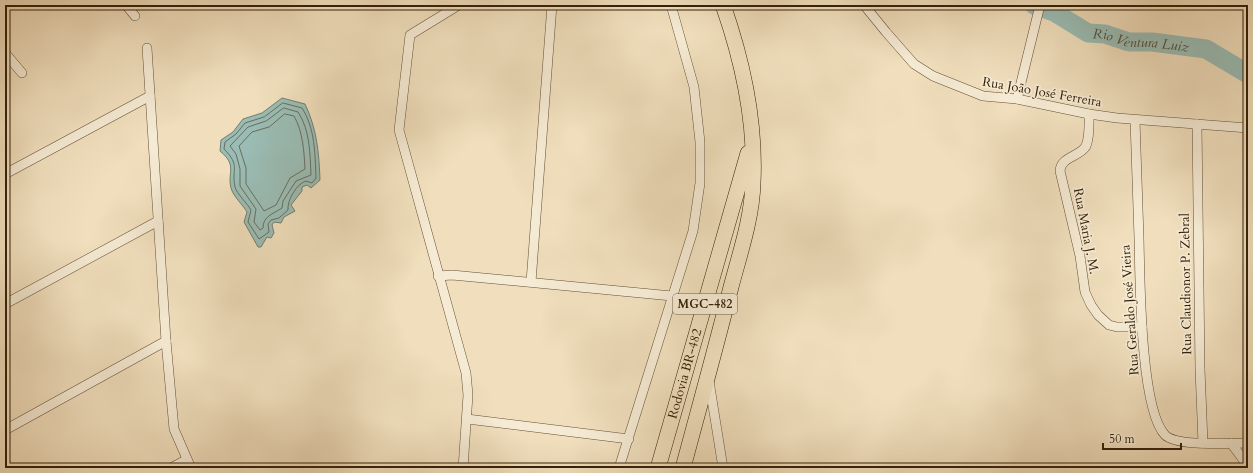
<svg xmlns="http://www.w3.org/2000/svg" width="1253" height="473" viewBox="0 0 1253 473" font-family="Cardo,serif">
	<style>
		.water { fill: #9abcb4; stroke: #717e6f }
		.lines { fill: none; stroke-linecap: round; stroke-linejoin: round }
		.shore { stroke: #676e5e; stroke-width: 1 }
		.river { stroke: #9abcb4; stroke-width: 19 }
		.minor-casing { stroke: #635035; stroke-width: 10 }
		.trunk-casing { stroke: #342008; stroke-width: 16 }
		.minor { stroke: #f5ead3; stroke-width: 9 }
		.trunk { stroke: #f0debc; stroke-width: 15 }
		.labels { text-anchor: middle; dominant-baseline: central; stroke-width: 3.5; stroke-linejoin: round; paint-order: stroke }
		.shield { fill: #f5ead3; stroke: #6e5d45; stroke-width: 1 }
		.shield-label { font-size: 12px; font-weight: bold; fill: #342008 }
		.street-label { font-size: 13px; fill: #342008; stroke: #f5ead3 }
		.water-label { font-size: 14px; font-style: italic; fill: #534f3c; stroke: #f5ead3 }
	</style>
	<rect width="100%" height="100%" fill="#f0debc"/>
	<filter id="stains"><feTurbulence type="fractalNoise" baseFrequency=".005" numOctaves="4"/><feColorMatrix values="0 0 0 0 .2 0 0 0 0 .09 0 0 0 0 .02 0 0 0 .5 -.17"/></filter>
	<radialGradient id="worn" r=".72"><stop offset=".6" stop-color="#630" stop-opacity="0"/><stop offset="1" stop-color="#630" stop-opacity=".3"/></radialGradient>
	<path class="water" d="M282,98L305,104C317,129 319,153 320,180L311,188L307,185L302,187V191L291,205L295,211L284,217L281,223L274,222L272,225L274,233L271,238L267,237L261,247H258L244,222L247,212C243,205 233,196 231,188C227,172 238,166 220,151L221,140L233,132L243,119L262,113Z"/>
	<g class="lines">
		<g class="shore">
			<path d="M283,103L302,108C315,128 315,154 316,178L312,183L306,181C296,184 287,201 288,210L279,218L271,220L268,224L269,232L259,239L248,222L251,210C247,203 237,194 235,187C231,169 241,166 224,149L225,142L236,134L245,123L264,117Z"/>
			<path d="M284,108L298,112C310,130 310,153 311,175L296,181L283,201L282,208C273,214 263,216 263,228L260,230L254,222L256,209L240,186V169L236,154L230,146L248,127L266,121Z"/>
			<path d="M285,114L294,116C303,132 304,151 305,169L290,178L276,205L264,211L246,184V168L239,146L252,132L269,127Z"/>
		</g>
		<path class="river" id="s1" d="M1034,5L1054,12L1088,33L1105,34L1129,42H1152L1206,49L1248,74"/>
		<defs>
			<g id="minor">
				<polyline points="126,5 135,16"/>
				<polyline points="459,5 410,35 399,130 466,373 468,395 463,468"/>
				<polyline points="864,5 886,32 914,64 933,76 983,96 1017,99 1089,114 1117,118 1248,128"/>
				<polyline points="147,48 166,341 174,429 191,468"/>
				<polyline points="5,53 22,73"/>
				<polyline points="1017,99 1040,5"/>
				<path d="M1089,114C1089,124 1090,136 1086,146C1080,157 1061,156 1060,171L1080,256L1085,292L1091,305L1098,315L1109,325L1117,327H1142"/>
				<path d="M1135,120C1136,159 1138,199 1139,238C1140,277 1140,409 1165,435C1177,447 1230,443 1248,443"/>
				<polyline points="1197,124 1200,369 1203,443"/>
				<polyline points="1248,128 1248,170"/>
				<polyline points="5,174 150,96"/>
				<polyline points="1248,224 1248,288"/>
				<polyline points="438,276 452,275 672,296"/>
				<polyline points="531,282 552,5"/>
				<polyline points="5,304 158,221"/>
				<polyline points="709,381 723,468"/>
				<polyline points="467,419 629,439"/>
				<polyline points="5,430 166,341"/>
				<polyline points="1231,443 1248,466"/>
				<polyline points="171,468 186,460"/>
				<polyline points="619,468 693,231 700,183 700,142 694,87 671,5"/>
			</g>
			<g id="trunk">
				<path id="s2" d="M658,468L748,153"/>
				<path d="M683,468C699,408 716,347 731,287C740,253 752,218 753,183C756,122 743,62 723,5"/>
			</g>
		</defs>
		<use href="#minor" class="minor-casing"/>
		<use href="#trunk" class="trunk-casing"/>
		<use href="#minor" class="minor"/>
		<use href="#trunk" class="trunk"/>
	</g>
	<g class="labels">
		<rect class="shield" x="673" y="294" width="64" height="20" rx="3"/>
		<g class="shield-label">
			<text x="705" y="304">MGC-482</text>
		</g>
		<g class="street-label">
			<text transform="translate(1042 92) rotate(10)">Rua João José Ferreira</text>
			<text transform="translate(1086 231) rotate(79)">Rua Maria J. M.</text>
			<text transform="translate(1186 284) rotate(-91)">Rua Claudionor P. Zebral</text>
			<text transform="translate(1130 310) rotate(-94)">Rua Geraldo José Vieira</text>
			<text stroke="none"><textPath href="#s2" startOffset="98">Rodovia BR-482</textPath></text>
		</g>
		<g class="water-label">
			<text stroke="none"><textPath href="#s1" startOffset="115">Rio Ventura Luiz</textPath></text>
		</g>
	</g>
	<rect width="1253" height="473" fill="none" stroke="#f0debc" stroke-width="20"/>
	<rect x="6" y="6" width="1241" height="461" fill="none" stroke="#342008" stroke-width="2"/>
	<rect x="10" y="10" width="1233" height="453" fill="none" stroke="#342008"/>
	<path d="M1103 443v6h78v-6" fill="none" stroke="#342008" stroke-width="2"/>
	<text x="1109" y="443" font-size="12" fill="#342008" stroke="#f5ead3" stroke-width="3" paint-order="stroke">50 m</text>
	<rect width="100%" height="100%" filter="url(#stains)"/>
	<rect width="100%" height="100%" fill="url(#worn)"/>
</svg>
